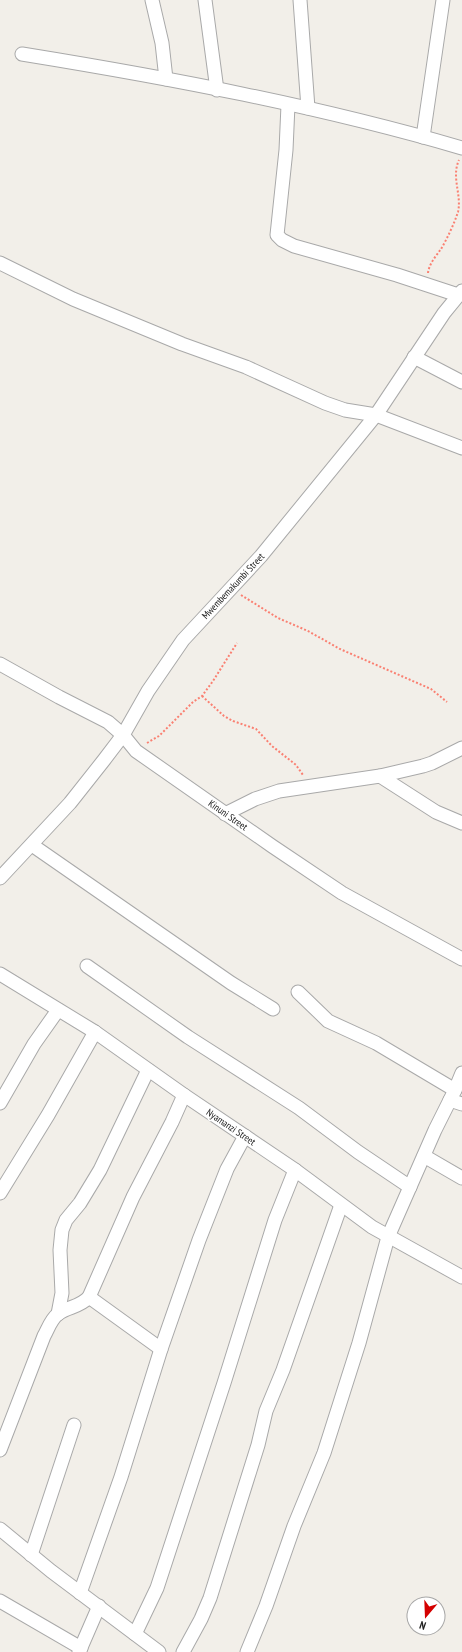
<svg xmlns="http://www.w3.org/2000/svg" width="462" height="1652" viewBox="0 0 462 1652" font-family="'PT Sans Narrow',sans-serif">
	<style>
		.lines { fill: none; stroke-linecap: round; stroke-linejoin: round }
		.minor-casing { stroke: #a9a9a9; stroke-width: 15 }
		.path { stroke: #fa8072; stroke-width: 2; stroke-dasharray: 2 2; stroke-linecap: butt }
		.minor { stroke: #fff; stroke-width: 13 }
		.labels { text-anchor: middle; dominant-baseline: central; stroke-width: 3.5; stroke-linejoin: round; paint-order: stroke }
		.street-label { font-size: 10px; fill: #222; stroke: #fff }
	</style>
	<rect width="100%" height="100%" fill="#f2efe9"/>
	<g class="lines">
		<defs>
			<g id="minor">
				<polyline points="152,0 162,43 166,79"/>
				<polyline points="205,0 217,90"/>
				<polyline points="300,0 308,108"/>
				<path d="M22,54C170,78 318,106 462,148"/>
				<polyline points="288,105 286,150 277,235 282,240 294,246 397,275 458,295"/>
				<polyline points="423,137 443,0"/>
				<polyline points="0,263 73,299 182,344 246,367 325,403 345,410 376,415 462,448"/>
				<polyline points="414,357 462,382"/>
				<polyline points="0,664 59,697 108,722 123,735 136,751 272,846 342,893 462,959"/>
				<polyline points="380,776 436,812 462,823"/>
				<polyline points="225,814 255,799 279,791 380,776 423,766 432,763 462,748"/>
				<polyline points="32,845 231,983 273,1009"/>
				<polyline points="0,878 70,803 104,760 123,735 148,691 183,640 261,556 376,415 444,313 462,291"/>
				<polyline points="87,966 188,1037 299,1108 358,1152 410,1187"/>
				<polyline points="0,974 95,1032 184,1095 295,1170 372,1227 462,1277"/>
				<polyline points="298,992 328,1021 376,1043 455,1090"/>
				<polyline points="450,1100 462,1104"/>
				<polyline points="0,1103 34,1044 58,1010"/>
				<polyline points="424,1156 462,1178"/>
				<polyline points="0,1193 48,1115 95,1032"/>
				<polyline points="89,1297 161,1349"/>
				<polyline points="58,1314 62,1293 60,1250 62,1230 66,1220 80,1203 100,1170 148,1070"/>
				<path d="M0,1450L44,1336C48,1329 51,1319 58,1314C68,1306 79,1308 89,1297L133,1197L172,1122L184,1095"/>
				<polyline points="0,1529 51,1571 159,1652"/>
				<polyline points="31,1555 74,1425"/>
				<polyline points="80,1593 121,1477 161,1349 199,1240 227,1169 245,1136"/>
				<polyline points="0,1601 81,1648"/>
				<polyline points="135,1634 157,1588 224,1383 275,1220 295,1170"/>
				<polyline points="79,1652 99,1606"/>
				<polyline points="183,1652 201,1619 210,1598 258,1445 266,1411 283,1370 341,1205"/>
				<polyline points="247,1652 266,1606 294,1526 324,1453 359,1343 388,1237 435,1130 455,1090 462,1073"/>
			</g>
		</defs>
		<use href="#minor" class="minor-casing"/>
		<g class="path">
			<path d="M428,273C429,264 436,256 441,249C448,237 454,224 458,212C462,195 451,177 459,160"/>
			<polyline points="241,595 278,618 308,631 340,649 431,689 447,702"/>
			<polyline points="202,696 224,716 233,721 256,729 272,746 296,765 303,775"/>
			<polyline points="147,743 159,736 193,702 202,696 213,681 237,643"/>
		</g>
		<use href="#minor" class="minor"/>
	</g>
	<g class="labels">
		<g class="street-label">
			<text transform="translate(233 586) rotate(-47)">Mwembemakumbi Street</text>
			<text transform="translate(228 815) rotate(35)">Kinuni Street</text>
			<text transform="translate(231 1127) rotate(34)">Nyamanzi Street</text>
		</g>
	</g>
	<g transform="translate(426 1616) rotate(199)"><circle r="19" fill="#ffffff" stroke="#a7a7a7"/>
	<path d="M0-3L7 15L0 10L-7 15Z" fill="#d40000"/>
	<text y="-6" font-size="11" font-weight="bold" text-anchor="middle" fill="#222222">N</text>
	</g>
</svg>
